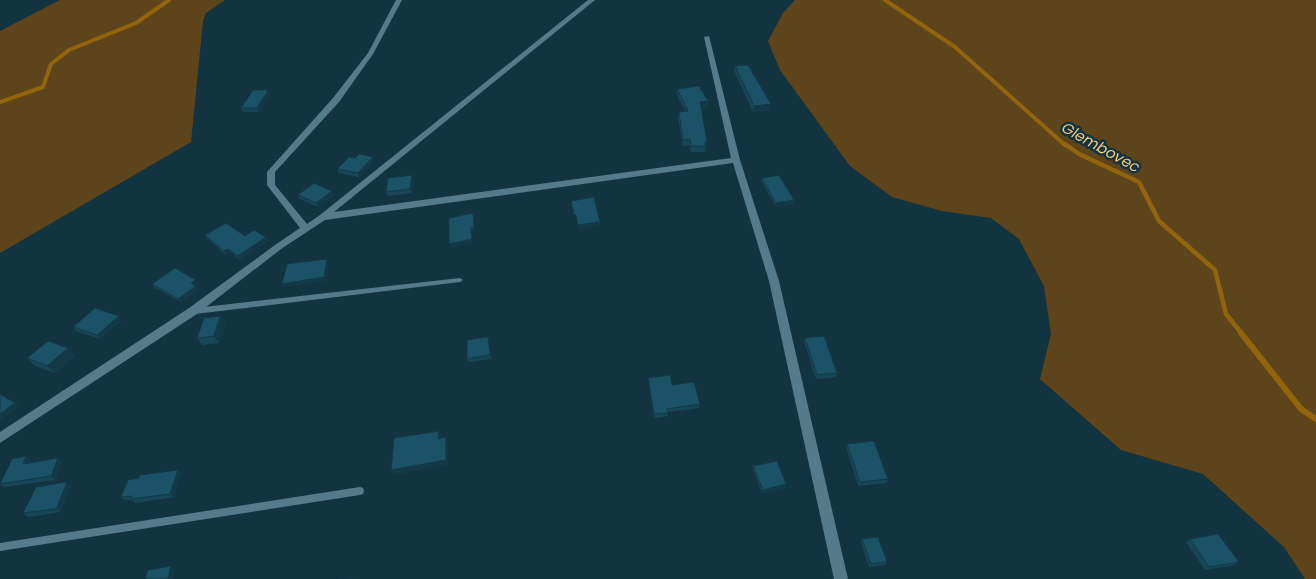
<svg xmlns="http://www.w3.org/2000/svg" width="1316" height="579" viewBox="0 0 1316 579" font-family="Poppins,sans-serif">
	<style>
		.green { fill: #5e441a }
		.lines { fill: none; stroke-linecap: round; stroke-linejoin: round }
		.stream-far2 { stroke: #91640d; stroke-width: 4 }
		.stream-far1 { stroke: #91640d; stroke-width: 4.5 }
		.stream { stroke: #91640d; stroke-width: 6 }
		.service { fill: #557b8b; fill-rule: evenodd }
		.minor { fill: #557b8b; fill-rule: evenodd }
		.wall { fill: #174757 }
		.shaded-wall { fill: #133947 }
		.building { fill: #1b5265; stroke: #133947 }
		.labels { text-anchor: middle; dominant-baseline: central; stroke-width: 5; stroke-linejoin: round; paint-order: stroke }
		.water-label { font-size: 15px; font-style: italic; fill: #fac77b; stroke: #123440 }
	</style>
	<rect width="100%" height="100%" fill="#123440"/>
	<g class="green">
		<polygon points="60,0 225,0 206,13 203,21 191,142 0,253 0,31"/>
		<polygon points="795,0 1316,0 1316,579 1305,579 1284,547 1203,474 1121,450 1040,379 1051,334 1044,286 1019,239 991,218 942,211 892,197 850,166 780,70 768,41 783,13"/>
	</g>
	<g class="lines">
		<g class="stream-far2">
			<polyline points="885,0 955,47 1066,146"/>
			<polyline points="0,102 43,87 51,64 69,50 136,23 169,0"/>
		</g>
		<polyline class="stream-far1" points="1065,144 1079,154 1139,182 1159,221 1215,270 1226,314 1242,334"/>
		<polyline class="stream" points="1241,333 1301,409 1316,419"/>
		<g class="service">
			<polygon points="460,278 463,280 460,282 195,314 193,313 191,311 193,309 195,308"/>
			<polygon points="360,487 363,488 364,491 363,494 360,495 0,551 0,543"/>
		</g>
		<polygon class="minor" points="396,0 402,0 373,54 339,102 275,172 275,185 307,224 320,215 588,0 595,0 334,212 731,158 704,37 709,36 740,160 779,281 848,579 834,579 769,281 733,163 325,220 281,249 197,314 0,443 0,432 189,308 275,245 300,228 267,185 267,172 333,98 368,53"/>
	</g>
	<g class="wall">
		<polygon points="735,66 770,110 753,112 734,71"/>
		<polygon points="677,89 708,101 707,107 701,108 707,141 705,152 691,152 690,145 683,146 678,118 679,112 685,111 677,95"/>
		<polygon points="270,94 259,112 243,112 241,108"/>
		<polygon points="374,161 359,177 339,173 337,169"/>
		<polygon points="762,178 794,200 793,204 776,206 761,181"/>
		<polygon points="413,179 412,193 388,196 386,192"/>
		<polygon points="332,191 334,195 318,207 300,199 298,195"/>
		<polygon points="205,235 266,237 268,241 240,260 230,252 226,255 208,239"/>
		<polygon points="199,283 196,286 199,290 181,302 155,288 152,284"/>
		<polygon points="220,316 226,324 219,343 202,345 197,338"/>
		<polygon points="122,320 100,339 76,331 73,327"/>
		<polygon points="805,338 837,373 836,377 816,379 804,341"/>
		<polygon points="489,341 491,359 468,362 467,359"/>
		<polygon points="75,356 55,373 35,366 27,358"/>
		<polygon points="648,378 672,385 700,404 699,408 668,412 668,416 654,418"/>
		<polygon points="847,444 888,479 887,483 858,486 846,447"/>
		<polygon points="26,456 31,460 29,463 58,458 62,462 55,480 4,487 0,484 0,483"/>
		<polygon points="753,466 786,484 786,488 762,493 753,469"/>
		<polygon points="178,470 181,474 174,497 135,503 131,500 125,500 121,497 139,478"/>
		<polygon points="71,486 60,512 28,517 23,513"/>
		<polygon points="862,539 887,562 885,565 869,567 861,542"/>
		<polygon points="1190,539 1239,562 1234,565 1205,570 1186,542"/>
	</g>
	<g class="shaded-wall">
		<polygon points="268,90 270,94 259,112 257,108"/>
		<polygon points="708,101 707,107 700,108 700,102"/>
		<polygon points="771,104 770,110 753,112 754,106"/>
		<polygon points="373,157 374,161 359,177 358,173"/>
		<polygon points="412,175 413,179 412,193 410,189"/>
		<polygon points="332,191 334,195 318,207 316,203"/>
		<polygon points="794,200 793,204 776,206 776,203"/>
		<polygon points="473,213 475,231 472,231 473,243 450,248 449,244 471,228"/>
		<polygon points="600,222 600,226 579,229 578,225"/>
		<polygon points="266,237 268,241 240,260 238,256"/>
		<polygon points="228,249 230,252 226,255 224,251"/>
		<polygon points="327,259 329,263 326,281 285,287 282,284"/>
		<polygon points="196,280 199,283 194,287 191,283"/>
		<polygon points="196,286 199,290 181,302 178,299"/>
		<polygon points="119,316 122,320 100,339 97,335"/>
		<polygon points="220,316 226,324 219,343 214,336"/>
		<polygon points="68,348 75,356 55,373 47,366"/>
		<polygon points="15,403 19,407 0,421 0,414"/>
		<polygon points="439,431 441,436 440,444 438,439"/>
		<polygon points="446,437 448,442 448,465 394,475 391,470"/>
		<polygon points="26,456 31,460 27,468 23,464"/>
		<polygon points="58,458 62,462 55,480 51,476"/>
		<polygon points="178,470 181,474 174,497 170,494"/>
		<polygon points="67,482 71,486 60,512 56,509"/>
		<polygon points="786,484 786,488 762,493 763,490"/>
		<polygon points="171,566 175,569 173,579 168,579"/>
	</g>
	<g class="building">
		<polygon points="748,65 771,104 754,106 735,66"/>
		<polygon points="699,86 708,101 700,102 707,141 705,142 706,146 691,146 690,139 683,140 679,112 688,111 677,89"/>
		<polygon points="253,90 268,90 257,108 241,108"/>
		<polygon points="359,154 373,157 358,173 337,169 349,157 355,158"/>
		<polygon points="412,175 410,189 386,192 388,178"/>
		<polygon points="779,175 794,200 776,203 762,178"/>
		<polygon points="314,183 332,191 316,203 298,195"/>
		<polygon points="594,197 600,222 578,225 576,215 574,215 571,201"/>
		<polygon points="473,213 474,227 471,228 472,239 449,244 449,218"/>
		<polygon points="226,223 245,236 254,230 266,237 238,256 228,249 224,251 205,235"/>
		<polygon points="327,259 324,277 282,284 287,264"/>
		<polygon points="175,268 196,280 191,283 196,286 178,299 152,284"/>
		<polygon points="95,308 119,316 97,335 73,327"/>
		<polygon points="220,316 214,336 197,338 204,318"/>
		<polygon points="824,336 837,373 817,375 805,338"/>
		<polygon points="488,337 490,355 467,359 467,340"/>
		<polygon points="48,341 68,348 47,366 27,358"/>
		<polygon points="670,375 672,385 694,382 700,404 667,409 668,413 654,414 648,378"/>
		<polygon points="0,394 15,403 0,414"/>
		<polygon points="439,431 438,439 446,437 446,460 391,470 394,438"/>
		<polygon points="874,441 888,479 860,482 847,444"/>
		<polygon points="26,456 23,464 58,458 51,476 0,484 12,459"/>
		<polygon points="777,461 786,484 763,490 753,466"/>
		<polygon points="178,470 170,494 131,499 132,496 121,497 128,480 139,478 140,475"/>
		<polygon points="67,482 56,509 23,513 36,487"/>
		<polygon points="1218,534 1239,562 1209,567 1190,539"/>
		<polygon points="878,537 887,562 871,564 862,539"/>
		<polygon points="171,566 168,579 145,579 148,570"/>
		<polygon points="352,578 352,579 338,579"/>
	</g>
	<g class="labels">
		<g class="water-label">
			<text transform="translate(1101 147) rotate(29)">Glembovec</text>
		</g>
	</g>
</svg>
